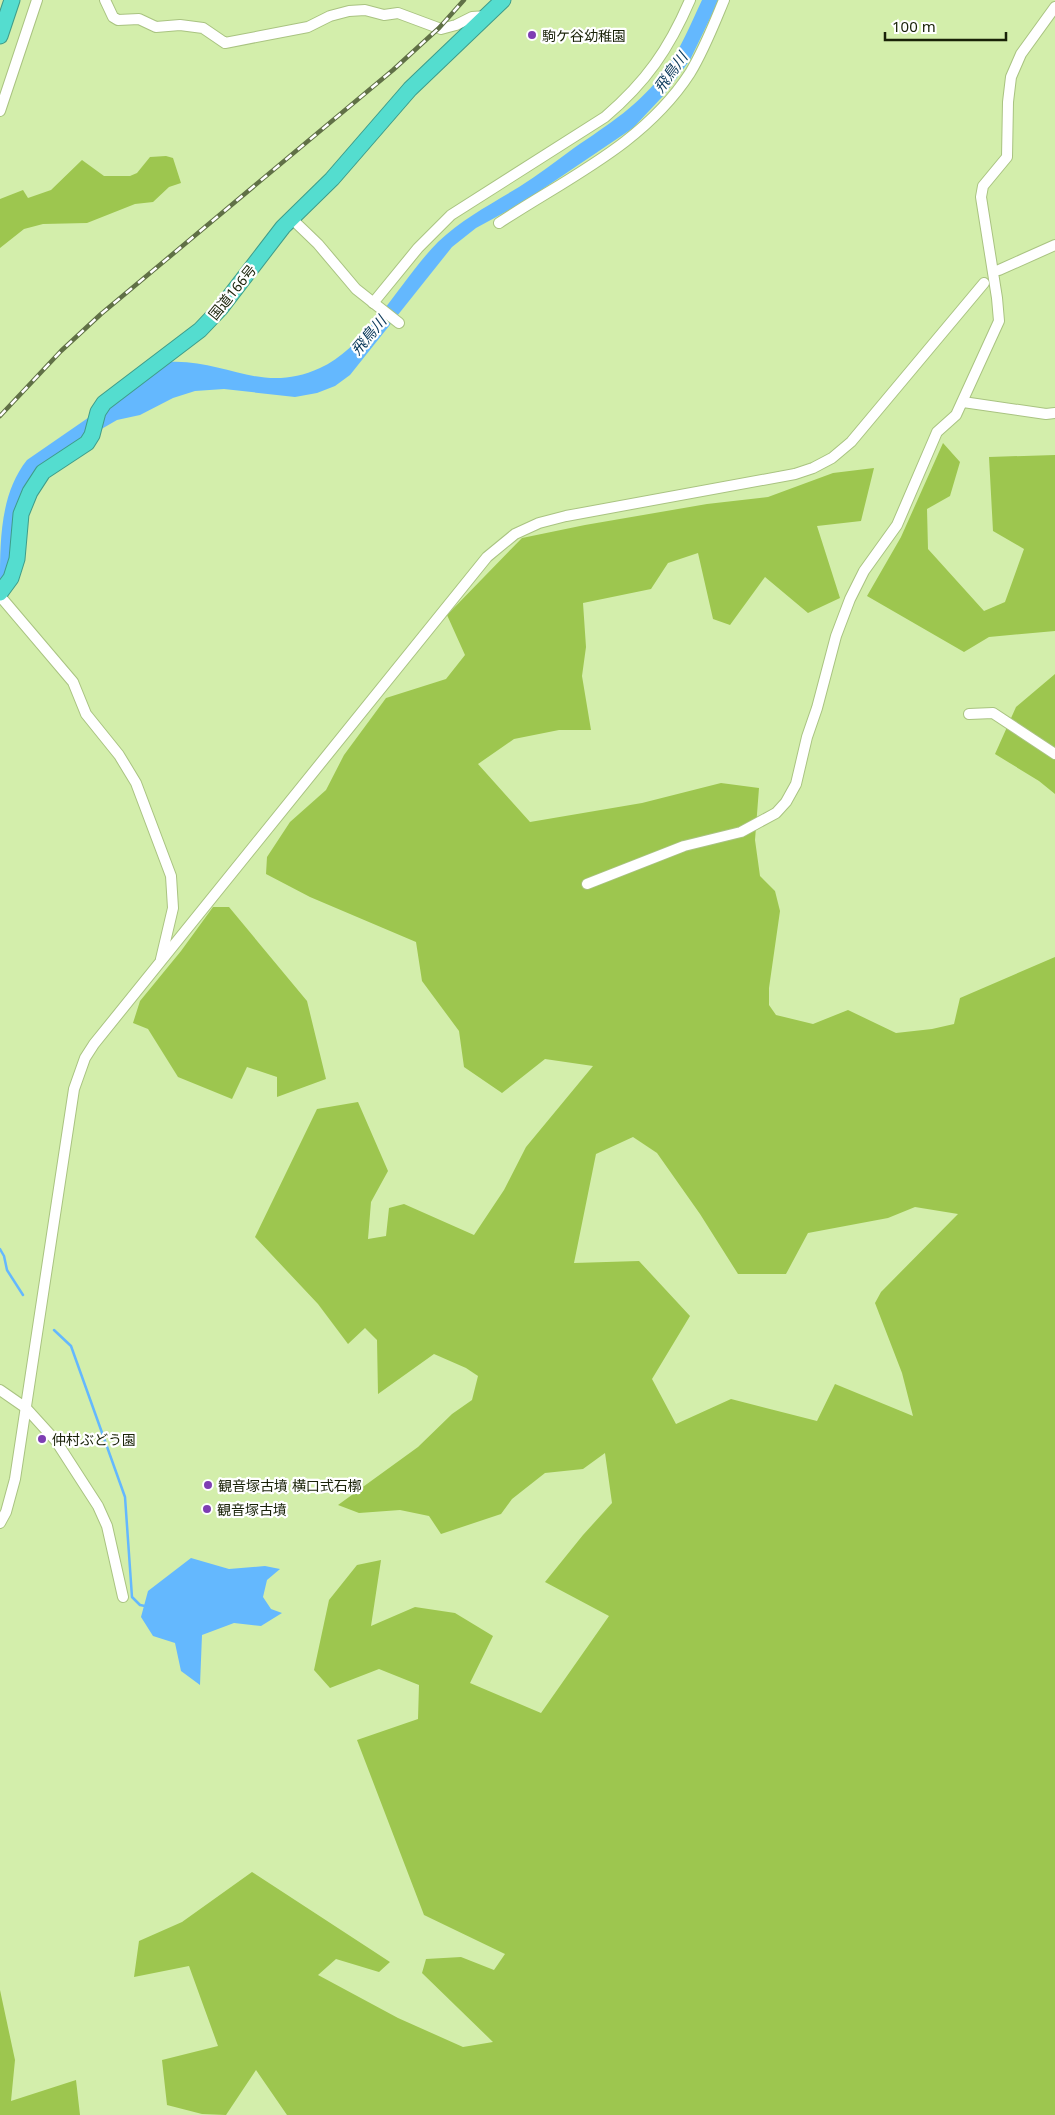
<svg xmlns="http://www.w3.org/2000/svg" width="1055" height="2115" viewBox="0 0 1055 2115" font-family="'Noto Sans','Noto Sans JP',sans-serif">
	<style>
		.green { fill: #9dc64f; fill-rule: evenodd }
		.water { fill: #64b8fe }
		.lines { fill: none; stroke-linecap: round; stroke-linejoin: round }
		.stream { stroke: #64b8fe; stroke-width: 2.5 }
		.minor-casing { stroke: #a9c381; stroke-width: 12 }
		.highway-casing { stroke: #3f9c89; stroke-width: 17 }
		.minor { stroke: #fff; stroke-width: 10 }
		.highway { stroke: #54ddcf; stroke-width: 15 }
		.rail-casing { stroke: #607046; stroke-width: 4.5 }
		.rail { stroke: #fff; stroke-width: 2.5; stroke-dasharray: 8; stroke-linecap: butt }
		.poi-dot { fill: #7e3eb3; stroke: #fff; stroke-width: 2 }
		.labels { text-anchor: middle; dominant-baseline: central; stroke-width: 4.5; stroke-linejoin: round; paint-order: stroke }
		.poi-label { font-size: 14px; fill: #192208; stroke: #fff; text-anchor: start }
		.street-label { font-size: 14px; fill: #192208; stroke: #fff }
		.water-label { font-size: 15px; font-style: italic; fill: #083759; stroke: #fff }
	</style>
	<rect width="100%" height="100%" fill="#d3eeab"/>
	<g class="green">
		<polygon points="166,156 173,158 181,183 169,187 153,202 135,204 87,223 43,224 24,229 0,248 0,199 23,190 28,198 51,190 82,160 104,176 130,176 137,173 150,157"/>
		<polygon points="943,443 960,462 950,496 927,509 928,549 984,611 1005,602 1024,549 993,531 989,457 1055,455 1055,631 989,637 964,652 867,596 901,537"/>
		<path d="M874,468L861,521L817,526L840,598L808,613L765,577L730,625L713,619L698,553L668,563L651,589L583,603L586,647L582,676L591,730H559L514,739L478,764L530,822L642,803L721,783L759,788L755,840L760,876L775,891L780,911L769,988V1005L776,1015L813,1024L848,1010L896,1033L932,1029L954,1024L960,998L1055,957V2115H287L256,2070L226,2115L202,2114L167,2105L162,2060L218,2046L189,1966L134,1977L139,1941L182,1922L252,1872L390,1962L379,1972L336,1959L318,1975L398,2018L463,2047L493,2042L422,1973L426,1959L461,1957L494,1970L505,1954L424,1915L357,1740L418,1719L419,1685L379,1669L330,1688L314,1670L329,1600L357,1565L381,1560L371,1626L415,1607L455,1613L493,1636L470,1683L541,1713L609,1616L545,1582L583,1535L612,1503L605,1453L583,1469L545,1473L512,1499L501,1514L441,1534L429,1516L400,1510L359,1513L338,1505L418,1447L452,1414L472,1400L478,1376L466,1368L434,1354L378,1394L377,1340L365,1328L348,1344L318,1304L255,1237L317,1109L358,1102L388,1171L371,1202L368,1239L386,1236L389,1208L404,1204L474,1235L504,1190L526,1147L593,1066L545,1059L502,1093L464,1067L459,1031L422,981L416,942L310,897L266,874L267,857L290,822L326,790L344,755L386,698L446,679L465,655L447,615L522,538L585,525L707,504L768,497L833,473ZM633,1137L657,1153L700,1214L738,1274H786L808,1233L888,1218L915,1207L958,1214L881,1292L875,1303L902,1373L913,1416L835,1384L817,1421L731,1399L676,1424L652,1379L690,1316L639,1261L574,1263L596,1154Z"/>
		<polygon points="1055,674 1055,794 1039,781 995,754 1016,707"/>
		<polygon points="213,907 229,907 307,1001 326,1079 277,1097 277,1077 247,1067 232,1099 178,1077 148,1029 133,1023 140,1001 181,951"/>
		<polygon points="0,1990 15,2060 11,2101 76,2080 80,2115 0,2115"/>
	</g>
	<g class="water">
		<path d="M702,0H719L690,60L664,95L633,128L522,203L476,228L452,247L350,375L335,386L317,393L295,397L224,389L195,391L173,398L140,415L117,420L79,442L47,464L10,566L0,584C0,541 0,494 27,460L169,362C225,359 262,395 320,368C366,348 402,278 438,242C462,219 491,204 519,187C538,175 556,161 574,148C609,124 640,105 665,70C681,49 691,23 702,0Z"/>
		<polygon points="191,1558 229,1569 265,1566 280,1569 267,1580 263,1597 271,1609 282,1613 261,1626 234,1623 202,1635 200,1685 181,1671 175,1643 153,1636 141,1617 148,1591"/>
	</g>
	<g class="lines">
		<g class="stream">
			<polyline points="0,1249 4,1256 7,1270 23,1295"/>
			<polyline points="54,1330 71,1346 125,1497 132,1597 140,1605 145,1606"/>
		</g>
		<defs>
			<g id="minor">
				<polyline points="105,0 113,17 118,20 139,19 156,27 180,25 203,28 225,43 308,27 330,16 349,11 365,10 384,15 398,13 441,29 456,25 472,17 487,16"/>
				<polyline points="0,111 37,0"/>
				<polyline points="292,219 318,244 356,289 399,323"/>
				<path d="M499,223C567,178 644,144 690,73C704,50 714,24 724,0"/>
				<polyline points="999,270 1055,245"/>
				<path d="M373,303L418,248L451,215L605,117C646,82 669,49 690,0"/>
				<polyline points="963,402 1046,414 1055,413"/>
				<polyline points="0,596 73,682 86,714 119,755 136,783 171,876 173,908 161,959"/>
				<polyline points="969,714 993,713 1055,754"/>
				<polyline points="587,884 684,846 741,832 776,813 786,802 796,784 807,737 817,708 836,636 850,599 864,571 897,525 937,432 956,415 999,321 997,298 981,197 983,186 1007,157 1008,102 1011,77 1021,54 1055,7"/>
				<polyline points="0,1390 26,1408 56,1441 98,1506 107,1526 123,1597"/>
				<polyline points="0,1523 6,1512 15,1479 74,1089 85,1058 94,1044 487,557 515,534 539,523 566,516 795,474 813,468 832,458 851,442 984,283"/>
			</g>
			<g id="highway">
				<polyline points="0,36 12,0"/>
				<polyline points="0,593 11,578 17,559 21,514 30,492 43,472 87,443 92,435 98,412 104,403 200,330 220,309 283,227 332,179 410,89 503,0"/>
			</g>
		</defs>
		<use href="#minor" class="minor-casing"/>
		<use href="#highway" class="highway-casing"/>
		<use href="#minor" class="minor"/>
		<use href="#highway" class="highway"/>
		<defs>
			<polyline id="rail" points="0,416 61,351 101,314 393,70 439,28 464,0"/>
		</defs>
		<use href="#rail" class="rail-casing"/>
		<use href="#rail" class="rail"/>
	</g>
	<g class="poi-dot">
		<circle cx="532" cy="35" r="5"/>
		<circle cx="42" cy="1439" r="5"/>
		<circle cx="208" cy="1485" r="5"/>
		<circle cx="207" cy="1509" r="5"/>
	</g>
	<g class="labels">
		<g class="poi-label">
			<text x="542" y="35">駒ケ谷幼稚園</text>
			<text x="52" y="1439">仲村ぶどう園</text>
			<text x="218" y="1485">観音塚古墳 横口式石槨</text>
			<text x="217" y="1509">観音塚古墳</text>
		</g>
		<g class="street-label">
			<text transform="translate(232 292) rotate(-51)">国道166号</text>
		</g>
		<g class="water-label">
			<text transform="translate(670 72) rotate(-54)">飛鳥川</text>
			<text transform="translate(368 335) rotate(-50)">飛鳥川</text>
		</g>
	</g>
	<path d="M885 32v8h121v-8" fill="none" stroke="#192208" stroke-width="2.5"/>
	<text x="892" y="32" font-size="15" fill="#192208" stroke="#ffffff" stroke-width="4" paint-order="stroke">100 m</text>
</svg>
